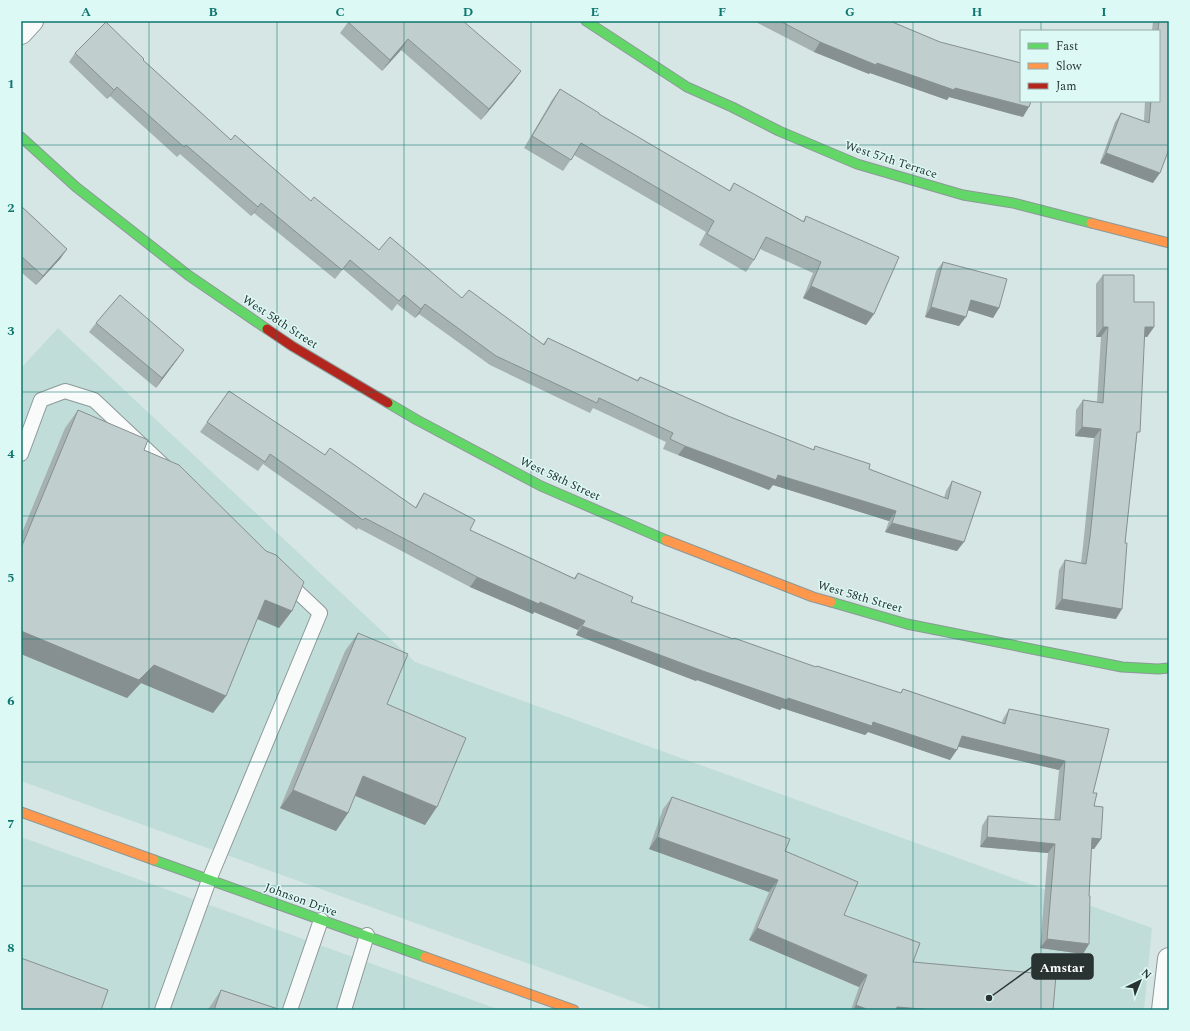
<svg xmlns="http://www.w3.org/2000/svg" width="1190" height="1031" viewBox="0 0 1190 1031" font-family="Spectral,serif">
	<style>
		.built { fill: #c1ddda }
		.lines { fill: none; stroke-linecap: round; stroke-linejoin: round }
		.lane-casing { stroke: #8c9998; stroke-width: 16 }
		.street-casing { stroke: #8c9998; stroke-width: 24 }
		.fast-casing { stroke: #8c9998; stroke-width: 11 }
		.slow-casing { stroke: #8c9998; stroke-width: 11 }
		.jam-casing { stroke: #8c9998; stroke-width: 11 }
		.lane { stroke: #f9fbfb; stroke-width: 14 }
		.street { stroke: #f9fbfb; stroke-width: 22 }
		.fast { stroke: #63d668; stroke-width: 9 }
		.slow { stroke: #ff974d; stroke-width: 9 }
		.jam { stroke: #b3261e; stroke-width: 9 }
		.wall { fill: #a6b1b1 }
		.shaded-wall { fill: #879090 }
		.building { fill: #c1cece; stroke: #879090 }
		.grid { fill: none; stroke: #0f766e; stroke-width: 1; stroke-opacity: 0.55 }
		.labels { text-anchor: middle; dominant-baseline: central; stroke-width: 3; stroke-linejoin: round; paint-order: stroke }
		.street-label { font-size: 12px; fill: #283332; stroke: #dcf9f6 }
		.leader { fill: none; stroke: #283332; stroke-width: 1.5 }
		.callout-dot { fill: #283332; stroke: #dcf9f6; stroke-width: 1.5 }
		.callout { fill: #283332; stroke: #283332; stroke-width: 1.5 }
		.callout-label { font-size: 13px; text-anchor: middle; font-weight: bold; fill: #fff }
		.neatline { fill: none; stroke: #0f766e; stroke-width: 1.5 }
		.grid-label { font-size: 13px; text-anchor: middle; font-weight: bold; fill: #0f766e }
	</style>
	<rect width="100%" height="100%" fill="#d5e6e4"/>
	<g class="built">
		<polygon points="58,328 415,662 1152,928 1144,1010 657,1010 21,781 21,368"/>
		<polygon points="21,837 500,1010 21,1010"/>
	</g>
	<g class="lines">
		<defs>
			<g id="lane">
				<polyline points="21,454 41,400 65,391 94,400 164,466"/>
				<polyline points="162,1010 209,880 320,613 285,580"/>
				<polyline points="290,1010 321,920"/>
				<polyline points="344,1010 367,935"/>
			</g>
			<g id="street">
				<polyline points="21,33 32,21"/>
				<polyline points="1163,1010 1169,959"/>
			</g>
			<g id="fast">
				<polyline points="586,21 687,87 732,107 779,131 857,164 963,195 1013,203 1091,223"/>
				<polyline points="21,137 76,187 188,275 267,329"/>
				<polyline points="388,403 417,420 541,486 666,540"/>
				<polyline points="831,602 907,624 1122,667 1158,669 1169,668"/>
				<polyline points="154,860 425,957"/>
			</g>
			<g id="slow">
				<polyline points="1091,223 1169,243"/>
				<polyline points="666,540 813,597 831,602"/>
				<polyline points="21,812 154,860"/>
				<polyline points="425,957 574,1010"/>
			</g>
			<polyline id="jam" points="267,329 292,346 388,403"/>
		</defs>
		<use href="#lane" class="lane-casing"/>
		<use href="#street" class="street-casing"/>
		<use href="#fast" class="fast-casing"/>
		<use href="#slow" class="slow-casing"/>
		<use href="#jam" class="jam-casing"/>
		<use href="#lane" class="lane"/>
		<use href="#street" class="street"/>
		<use href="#fast" class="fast"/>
		<use href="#slow" class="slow"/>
		<use href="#jam" class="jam"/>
	</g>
	<g class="wall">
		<polygon points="349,21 521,71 513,82 481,120 401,50 382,71 340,33"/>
		<polygon points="754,21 890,21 1023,117 949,97 947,100 870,73 869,74 814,52"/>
		<polygon points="1153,21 1169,21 1153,183 1100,163 1115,122 1121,113 1144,121 1145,101 1159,101 1159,31 1152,31"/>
		<polygon points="75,53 143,60 231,140 311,201 379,250 462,298 543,344 548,338 637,380 640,377 728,416 813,450 815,446 869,469 944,498 946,491 952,481 957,551 885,532 889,521 773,485 769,490 678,455 663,449 666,442 593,408 590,413 490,365 419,314 415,318 397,304 392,311 343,269 335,279 254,213 251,216 180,154 177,157 110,96 107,99 69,62"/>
		<polygon points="560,89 599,114 729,191 734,183 803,221 806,216 874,314 866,325 803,298 813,273 760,249 754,260 746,272 699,245 706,232 574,155 563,171 524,148 552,100"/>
		<polygon points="21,206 67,249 60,259 36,285 21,272"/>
		<polygon points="943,262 999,308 993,318 968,310 959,326 925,317 936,271"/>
		<polygon points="1103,275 1134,302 1154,327 1147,337 1144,337 1137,436 1116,619 1055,609 1059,570 1065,560 1081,563 1083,546 1094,438 1075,436 1076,410 1083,400 1097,402 1101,337 1096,337 1096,284"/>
		<polygon points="96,323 184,350 156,388 89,332"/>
		<polygon points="229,391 325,455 415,508 424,493 470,530 574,578 578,573 631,602 733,639 734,638 816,667 817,666 900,693 903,689 1002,722 1003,719 1009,709 1109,729 1093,793 1094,806 1101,839 1094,849 1091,849 1089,896 1089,944 1083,954 1040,948 1048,853 980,847 982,826 988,816 1054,820 1059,770 958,746 950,760 868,732 865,735 782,708 780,710 697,680 696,681 576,635 578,630 534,612 533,614 470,587 358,528 357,530 263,464 258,471 200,432"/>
		<polygon points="78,410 144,450 266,551 292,611 279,628 257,619 226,696 213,713 141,683 127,698 21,654 21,535 65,428"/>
		<polygon points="358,633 387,704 425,825 355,796 348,813 336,831 280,808 345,651"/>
		<polygon points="672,797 785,851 844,915 913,962 1053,1010 851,1010 859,987 749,940 769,892 649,849 663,809"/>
		<polygon points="221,990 281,1010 208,1010 209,1008"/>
	</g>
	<g class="shaded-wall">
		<polygon points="408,39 401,50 382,71 390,60"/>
		<polygon points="820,42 877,63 955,88 1029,107 1023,117 949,97 947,100 870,73 869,74 814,52"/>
		<polygon points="521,71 513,82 481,120 489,109"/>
		<polygon points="117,87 110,96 107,99 114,90"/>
		<polygon points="1106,153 1160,173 1153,183 1100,163"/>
		<polygon points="261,203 254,213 251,216 258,207"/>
		<polygon points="67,249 60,259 36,285 43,276"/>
		<polygon points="811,286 874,314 866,325 803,298"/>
		<polygon points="971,300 999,308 993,318 964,309"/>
		<polygon points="425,304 419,314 415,318 421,309"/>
		<polygon points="931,307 966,317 959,326 925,317"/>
		<polygon points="1103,327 1108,327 1101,337 1096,337"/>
		<polygon points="1145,327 1154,327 1147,337 1138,337"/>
		<polygon points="184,350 177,360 156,388 162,378"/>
		<polygon points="1082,427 1101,429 1094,438 1075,436"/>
		<polygon points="685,446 778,475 896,511 889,521 773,485 769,490 678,455"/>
		<polygon points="892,523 964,542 957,551 885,532"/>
		<polygon points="477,577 540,602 585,621 578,630 534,612 533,614 470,587"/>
		<polygon points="1062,599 1122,609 1116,619 1055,609"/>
		<polygon points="265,600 292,611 279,628 253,617"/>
		<polygon points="582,626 703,671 788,698 873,722 957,750 950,760 868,732 865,735 782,708 780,710 697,680 696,681 576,635"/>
		<polygon points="21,631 154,665 226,696 213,713 141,683 127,698 21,654"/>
		<polygon points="962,736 1065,761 1059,770 955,746"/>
		<polygon points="363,776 437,807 425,825 351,794"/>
		<polygon points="293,790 348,813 336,831 280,808"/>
		<polygon points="657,837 778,880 769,892 649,849"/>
		<polygon points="987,837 1055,844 1048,853 980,847"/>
		<polygon points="1092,838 1101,839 1094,849 1085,848"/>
		<polygon points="757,928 867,975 859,987 749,940"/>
		<polygon points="1047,939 1089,944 1083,954 1040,948"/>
		<polygon points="856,1005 869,1010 853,1010"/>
		<polygon points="897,1007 934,1010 895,1010"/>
	</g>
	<g class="building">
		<polygon points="349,21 463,21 521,71 489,109 408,39 390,60 348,22"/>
		<polygon points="780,21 890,21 940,42 1021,63 1021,101 1031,101 1029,107 955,88 954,90 877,63 876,65 820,42"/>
		<polygon points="1159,21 1169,21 1169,149 1160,173 1106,153 1121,113 1149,123 1151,101 1159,101 1159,31 1158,31"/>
		<polygon points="106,22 144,59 143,60 231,140 235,135 311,201 314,197 379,250 390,237 462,298 469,290 544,345 548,338 638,381 640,377 728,416 814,450 815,446 870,464 869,469 948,499 952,481 981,492 964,542 892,523 896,511 778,475 776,480 685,446 670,439 673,433 599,398 597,403 496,356 425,304 421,309 404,295 399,301 350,260 342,270 261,203 258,207 186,145 184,147 117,87 114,90 75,53"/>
		<polygon points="560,89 599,113 599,114 730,191 734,183 804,222 806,216 899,257 874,314 811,286 821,262 766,237 754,260 707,234 714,221 581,143 571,160 532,136"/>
		<polygon points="21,206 67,249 43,276 21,256"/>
		<polygon points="943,262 1007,279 999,308 971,300 966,317 931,307"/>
		<polygon points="1103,275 1134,275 1134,302 1154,302 1154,327 1145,327 1140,432 1137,432 1125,543 1127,543 1122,609 1062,599 1065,560 1086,564 1090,537 1101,429 1082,427 1083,400 1103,403 1108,327 1103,327"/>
		<polygon points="120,295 184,350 162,378 96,323"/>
		<polygon points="229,391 325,455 330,448 416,508 424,493 475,520 470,530 575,579 578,573 633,597 631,602 733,639 734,638 816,667 817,666 901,693 903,689 1005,724 1009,709 1109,729 1093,793 1097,793 1094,806 1103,807 1101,839 1092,838 1089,896 1090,896 1089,944 1047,939 1055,844 987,837 988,816 1060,820 1065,761 962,736 957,750 873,722 872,726 788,698 787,700 703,671 582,626 585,621 540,602 539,604 477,577 365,518 363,520 270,454 265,462 207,422"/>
		<polygon points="78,410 148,440 144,450 179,465 266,551 276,555 304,582 292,611 265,600 226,696 154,665 139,680 21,631 21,548"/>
		<polygon points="358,633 408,654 387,704 466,738 437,807 363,776 348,813 293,790"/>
		<polygon points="672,797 790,839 785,851 858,882 844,915 920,943 913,962 1056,975 1053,1010 934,1010 897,1007 896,1010 869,1010 856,1005 867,975 757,928 778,880 657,837"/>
		<polygon points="21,958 108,990 101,1010 21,1010"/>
		<polygon points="221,990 281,1010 214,1010"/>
	</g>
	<path class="grid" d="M149,21V1010M277,21V1010M404,21V1010M531,21V1010M659,21V1010M786,21V1010M913,21V1010M1041,21V31M1041,101V1010M21,145H1169M21,269H1169M21,392H1169M21,516H1169M21,639H1169M21,762H1169M21,886H1169"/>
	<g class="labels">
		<g class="street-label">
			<text transform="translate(891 160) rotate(18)">West 57th Terrace</text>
			<text transform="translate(280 322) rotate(33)">West 58th Street</text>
			<text transform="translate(560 479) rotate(25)">West 58th Street</text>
			<text transform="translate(860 597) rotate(16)">West 58th Street</text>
			<text transform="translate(301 900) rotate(20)">Johnson Drive</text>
		</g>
	</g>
	<path class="leader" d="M989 998L1032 967"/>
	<circle class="callout-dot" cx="989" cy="998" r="4"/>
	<rect class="callout" x="1032" y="954" width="61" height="25" rx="4"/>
	<g class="callout-label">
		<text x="1062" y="972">Amstar</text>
	</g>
	<rect width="1190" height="1031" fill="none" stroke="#dcf9f6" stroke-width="44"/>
	<rect x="1020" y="30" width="140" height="72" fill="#dcf9f6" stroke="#94aaa8"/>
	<rect x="1028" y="43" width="20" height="6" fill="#63d668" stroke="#94aaa8"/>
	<text x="1056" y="50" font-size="12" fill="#283332">Fast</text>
	<rect x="1028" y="63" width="20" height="6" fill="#ff974d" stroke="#94aaa8"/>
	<text x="1056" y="70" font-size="12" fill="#283332">Slow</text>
	<rect x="1028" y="83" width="20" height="6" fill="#b3261e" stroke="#94aaa8"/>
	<text x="1056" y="90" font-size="12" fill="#283332">Jam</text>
	<g transform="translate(1140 981) rotate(43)" stroke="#dcf9f6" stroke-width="3" paint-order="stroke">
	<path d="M0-3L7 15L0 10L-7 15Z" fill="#283332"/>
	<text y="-6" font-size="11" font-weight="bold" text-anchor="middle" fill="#283332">N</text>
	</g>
	<rect x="22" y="22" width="1146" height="987" class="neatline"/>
	<g class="grid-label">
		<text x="86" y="16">A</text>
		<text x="213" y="16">B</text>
		<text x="340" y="16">C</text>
		<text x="468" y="16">D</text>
		<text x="595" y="16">E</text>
		<text x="722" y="16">F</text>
		<text x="850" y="16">G</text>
		<text x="977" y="16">H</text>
		<text x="1104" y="16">I</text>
		<text x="11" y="88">1</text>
		<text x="11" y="212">2</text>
		<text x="11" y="335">3</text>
		<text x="11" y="458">4</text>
		<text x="11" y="582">5</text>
		<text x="11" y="705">6</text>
		<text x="11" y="828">7</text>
		<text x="11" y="952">8</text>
	</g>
</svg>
